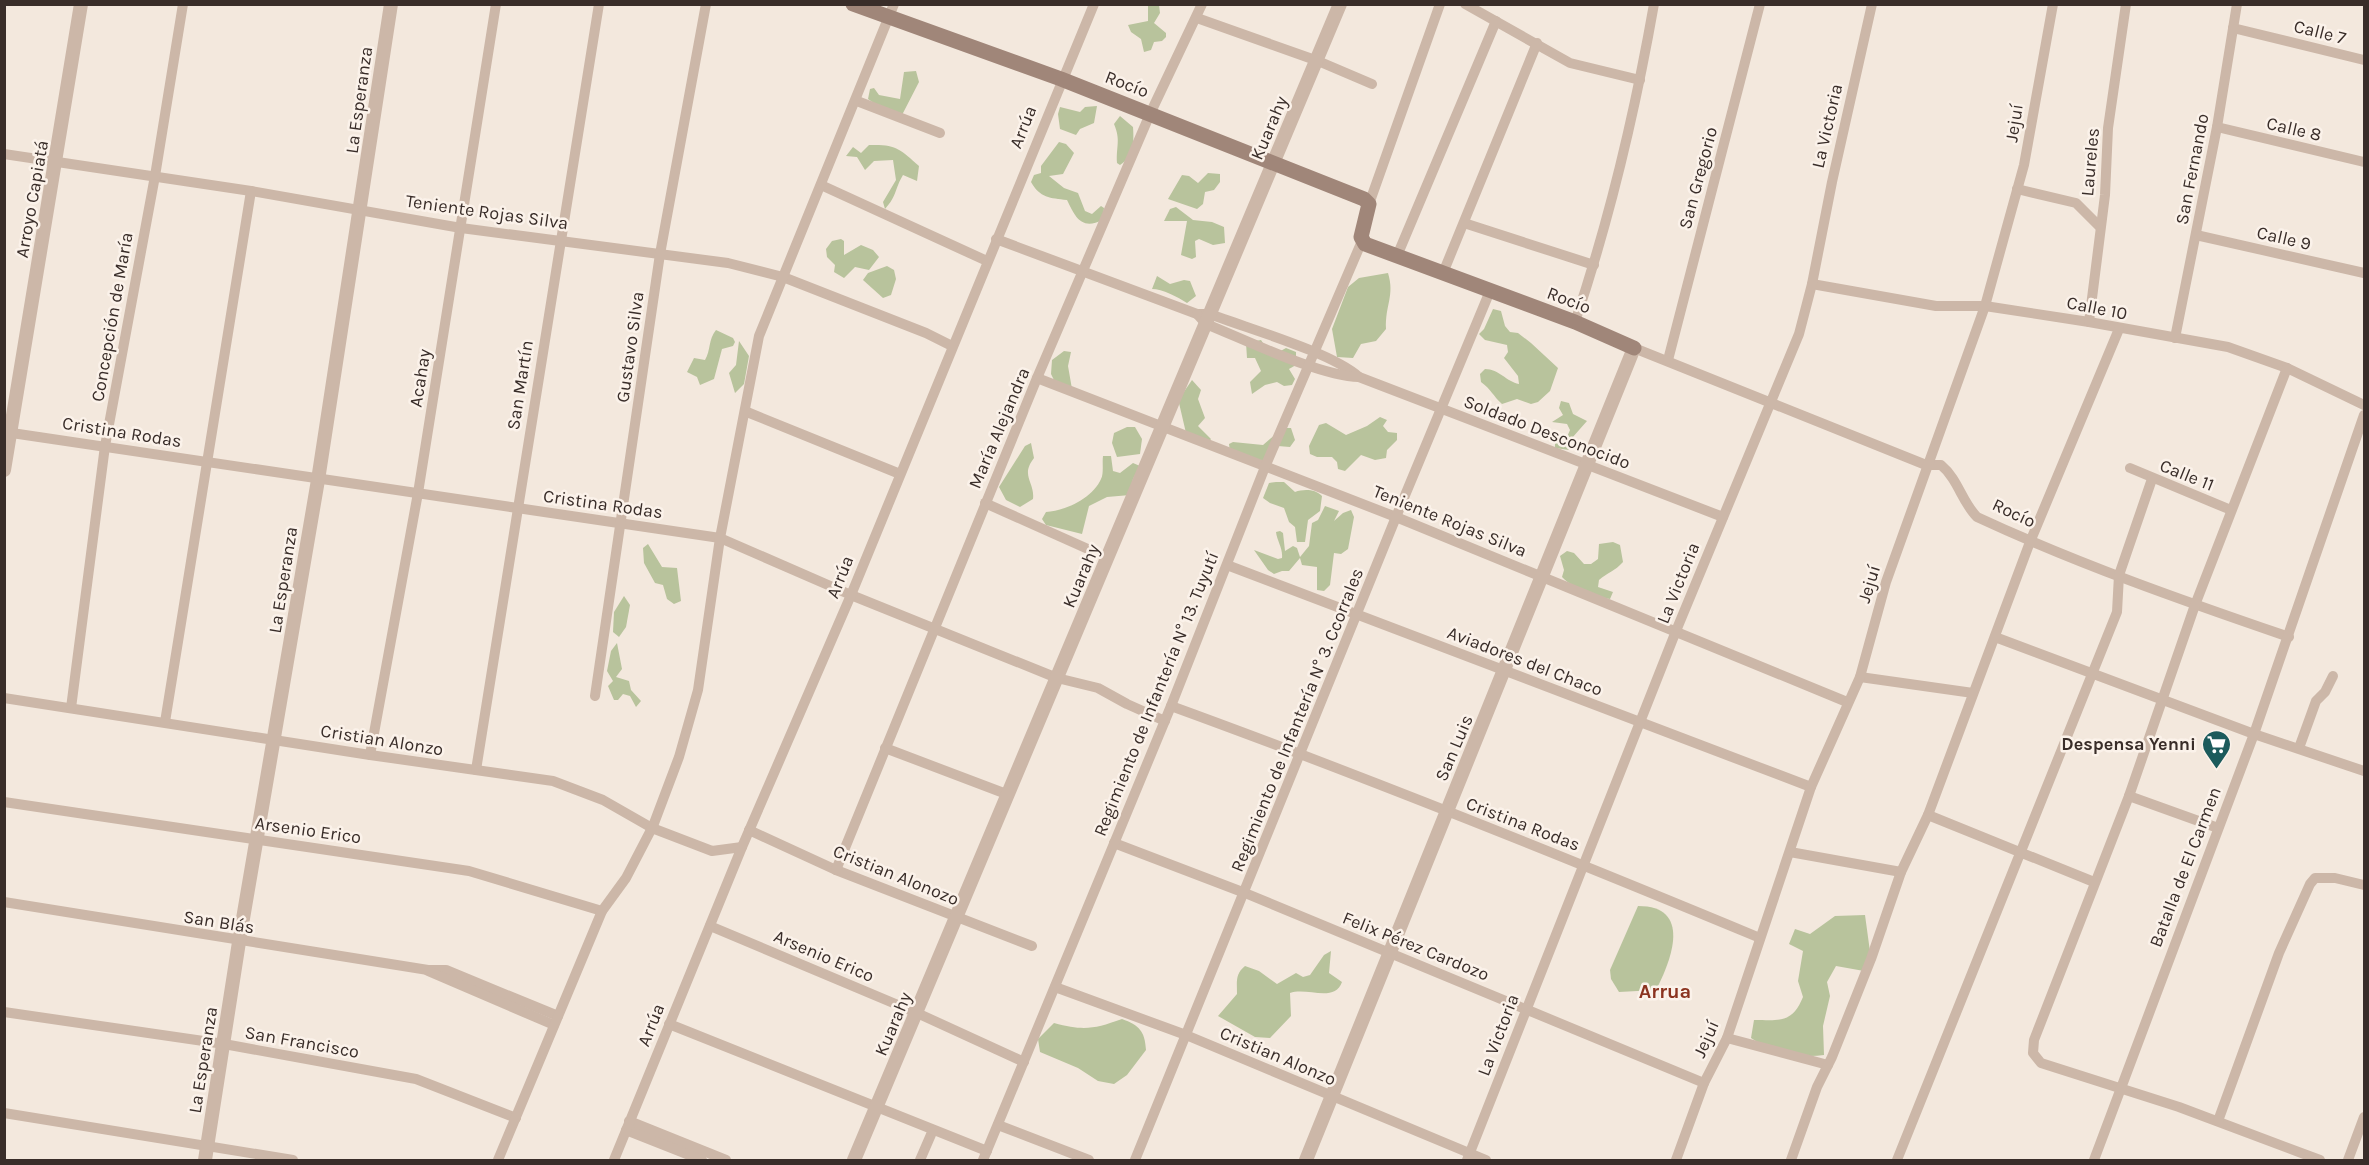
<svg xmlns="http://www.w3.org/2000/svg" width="2369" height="1165" viewBox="0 0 2369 1165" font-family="Karla,sans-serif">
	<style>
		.green { fill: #b8c39c }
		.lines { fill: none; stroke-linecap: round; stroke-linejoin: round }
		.minor { stroke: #ccb7a8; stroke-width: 10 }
		.tertiary { stroke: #ccb7a8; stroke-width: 14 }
		.secondary { stroke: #a08679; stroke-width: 15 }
		.labels { text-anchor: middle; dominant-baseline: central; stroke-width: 5; stroke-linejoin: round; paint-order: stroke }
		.street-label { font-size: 18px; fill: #392d29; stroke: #fbf2ea }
		.poi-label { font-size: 18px; font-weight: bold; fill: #392d29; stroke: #fbf2ea; text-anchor: end }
		.neighbourhood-label { font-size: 20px; font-weight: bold; fill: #8b331f; stroke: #fbf2ea }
	</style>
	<rect width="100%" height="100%" fill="#f3e8dd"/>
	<g class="green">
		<polygon points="1148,5 1159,5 1160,13 1154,23 1166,33 1166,37 1162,41 1154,42 1151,50 1144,52 1141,39 1131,32 1128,25 1148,21"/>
		<polygon points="916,71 919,82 902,115 881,108 868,99 870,89 874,88 879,95 900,99 904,72"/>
		<polygon points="1097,106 1094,123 1080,129 1076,135 1060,129 1058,114 1060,107 1080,112 1085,107"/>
		<path d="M1120,116L1133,127C1134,142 1134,156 1120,165L1117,163C1116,145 1121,141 1114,124Z"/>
		<path d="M1059,142L1066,144L1074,153L1063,174L1049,176L1064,188L1078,193L1085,211L1092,214L1101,206L1104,208L1103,220C1081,230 1076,218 1067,200C1050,198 1040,198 1031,182L1034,175L1041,173V166Z"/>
		<path d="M869,145C896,144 900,149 919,166L917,181L903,175C895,188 897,196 885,209L883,202L896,180L893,160L874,161L865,170L857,157L846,156L853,147L861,153Z"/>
		<polygon points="1208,173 1220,174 1220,182 1214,190 1205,192 1203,204 1197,209 1168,199 1182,175 1189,176 1198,183"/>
		<polygon points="1176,207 1193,220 1212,222 1224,227 1225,243 1213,245 1199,239 1195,241 1196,257 1192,259 1181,255 1187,221 1164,221 1170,209"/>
		<polygon points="841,239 844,241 844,255 861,245 873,250 879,257 869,270 855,267 844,278 834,272 835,265 827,257 826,249 832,241"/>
		<polygon points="887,266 894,270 896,279 891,295 883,298 863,280 868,273"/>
		<path d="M1388,273C1395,296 1385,305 1386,329L1376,341L1361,344L1353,358L1337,357L1332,329L1348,287L1359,278Z"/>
		<path d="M1157,276L1170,284L1184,280L1190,281L1196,296L1187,303C1178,297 1162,289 1152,289Z"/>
		<path d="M1493,309L1501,311L1505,326L1510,332L1518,333L1531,343L1558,368L1550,391L1538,402L1531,404L1517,399L1502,404C1493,396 1491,389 1481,382L1480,374L1485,369C1499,369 1507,382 1519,384L1518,376L1504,358L1508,352L1507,345L1485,340L1479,334L1484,329Z"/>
		<path d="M716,330L733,338L735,342L733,346L722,349L714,379L700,385L697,377L687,372L694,358L705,360C711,350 708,340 716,330Z"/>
		<polygon points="1261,340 1270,354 1277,353 1286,348 1296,352 1296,365 1289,369 1295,379 1292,385 1284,386 1277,382 1265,385 1252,394 1250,382 1261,371 1255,358 1247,358 1246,343"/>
		<polygon points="739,341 749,356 744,384 735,393 729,373 736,365"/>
		<polygon points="1064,351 1071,352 1068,366 1072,389 1058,388 1051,374 1052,360"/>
		<polygon points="1192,380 1201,390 1198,399 1205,418 1198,426 1211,439 1207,444 1186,433 1179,403 1179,399"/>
		<polygon points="1561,401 1569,403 1573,414 1587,421 1572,438 1569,450 1555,448 1555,441 1567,437 1570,430 1567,424 1552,422 1563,415 1559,408"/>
		<polygon points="1380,417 1387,420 1383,426 1388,432 1397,433 1397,440 1387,450 1386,458 1375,460 1361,455 1345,471 1338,469 1337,462 1332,457 1317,457 1310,454 1309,446 1319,425 1326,423 1346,435 1367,426"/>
		<polygon points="1127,427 1135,427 1142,439 1140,454 1117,457 1112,443 1114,433"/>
		<polygon points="1283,428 1291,428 1295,440 1290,447 1278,446 1266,462 1230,452 1229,444 1233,442 1263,445"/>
		<path d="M1031,443L1034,458C1020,476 1035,482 1033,499L1020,507L1006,500L999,487L1025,446Z"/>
		<path d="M1103,456H1111L1113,471L1120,473L1133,463L1140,466L1133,479L1130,495L1107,497L1089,506L1082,534L1046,525L1042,519L1046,512C1065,511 1093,498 1101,479C1104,473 1102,463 1103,456Z"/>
		<path d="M1276,482H1284L1295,492C1304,489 1315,489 1322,496L1320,511L1308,520L1305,542H1297L1295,527L1289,522L1284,508L1270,503L1263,498L1269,483Z"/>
		<path d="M1325,506L1339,511L1334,521L1343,513L1351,510L1354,517L1348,549L1341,554L1334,553L1330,585L1324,591L1317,590V567L1302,565L1300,558L1289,571H1282L1274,574L1268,570L1254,550L1278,559L1282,558C1283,548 1277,541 1276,532L1280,531L1283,533L1285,551L1293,546L1297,548L1300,557L1309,546L1312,523L1318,520Z"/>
		<path d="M1613,542L1620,545L1623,562C1615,571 1607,573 1599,580L1598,587L1613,592L1610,599C1595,597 1572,588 1562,577L1564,570L1560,556L1567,551L1574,553L1584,564H1591L1598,559L1599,544Z"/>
		<polygon points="648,544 662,567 677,568 681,601 674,604 667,599 663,585 655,583 644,563 643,548"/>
		<polygon points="624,596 630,605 626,627 619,637 613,632 614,612"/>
		<polygon points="617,643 622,669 616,677 629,681 631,690 641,701 636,707 630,696 623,694 618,700 614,700 608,686 613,681 607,671 611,651"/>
		<path d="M1638,906C1692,906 1672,959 1656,990L1619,992L1611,979L1610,970Z"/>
		<path d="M1865,915L1871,959L1864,971L1836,966L1827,982L1830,996L1823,1026L1824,1055C1800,1059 1771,1052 1751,1038L1754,1020C1779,1020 1792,1024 1803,997L1798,981L1803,951L1789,944L1795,929L1810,934L1835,916Z"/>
		<path d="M1331,951L1329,973L1342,982C1335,1003 1307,987 1290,993L1291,1016L1270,1038L1255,1037L1218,1016L1237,994C1237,982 1235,974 1245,966L1259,971L1277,984L1296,973L1303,977L1310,975L1324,955Z"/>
		<path d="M1122,1019C1139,1025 1145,1031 1146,1050L1127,1075L1114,1084L1098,1081L1078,1068L1040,1052L1038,1039L1054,1023C1084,1031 1094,1029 1122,1019Z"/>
	</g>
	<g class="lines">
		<g class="minor">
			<polyline points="1465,4 1570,63 1640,80"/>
			<polyline points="1197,18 1318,61 1372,84"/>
			<polyline points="2233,28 2364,60"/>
			<polyline points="857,101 940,133"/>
			<polyline points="2217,127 2364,162"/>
			<polyline points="4,154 251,191 461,228 728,263 783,277 926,333 952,346"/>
			<polyline points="821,185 987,261"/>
			<polyline points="2017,189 2076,203 2099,226"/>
			<polyline points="1369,204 1440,4"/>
			<polyline points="1464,223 1594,265"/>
			<polyline points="2196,235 2364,273"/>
			<path d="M996,239L1197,314H1210C1249,329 1331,352 1359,377"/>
			<polyline points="1397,256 1496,21"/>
			<polyline points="1443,273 1537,43"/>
			<polyline points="1812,284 1936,306 1985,306 2089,322 2228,347 2287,368 2364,405"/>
			<path d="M1197,314L1206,324C1246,340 1319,376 1359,377L1723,517"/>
			<path d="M1575,322C1610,218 1635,112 1654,4"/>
			<polyline points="2089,322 2105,195 2108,128 2126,4"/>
			<polyline points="2175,338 2217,127 2237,4"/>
			<path d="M1634,348L1926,465H1941C1958,479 1962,502 1977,517C2078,564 2184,601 2289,637"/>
			<polyline points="1668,360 1760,4"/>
			<polyline points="1037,378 1396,517 1847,702"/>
			<polyline points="747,412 900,474"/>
			<polyline points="5,432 720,538 851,595 1057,678 1098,688 1127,704 1165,721"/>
			<polyline points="2130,468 2231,510"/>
			<polyline points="985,503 1108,558"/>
			<polyline points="1227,565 1811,787"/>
			<polyline points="1995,637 2254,734 2364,771"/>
			<polyline points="1860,677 1973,693"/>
			<polyline points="595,696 660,254 706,4"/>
			<polyline points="4,698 370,755 553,781 603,800 652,828 712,851 742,847"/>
			<path d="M1171,706C1369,778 1565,857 1760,938"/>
			<polyline points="71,708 105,446 155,176 183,4"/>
			<polyline points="165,722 251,191"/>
			<polyline points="885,748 1009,795"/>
			<polyline points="2299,748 2316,701 2325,692 2333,676"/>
			<polyline points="370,755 418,493 496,4"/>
			<polyline points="476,770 599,4"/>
			<polyline points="2129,796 2195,605 2287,368"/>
			<polyline points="4,802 469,871 602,911"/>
			<polyline points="1928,815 2094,882"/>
			<polyline points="2218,828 2129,796 2034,1040 2033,1053 2041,1063 2179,1107 2320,1160"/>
			<polyline points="749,830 836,870 1032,946"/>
			<polyline points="1114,843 1245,893 1704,1083"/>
			<polyline points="1790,852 1901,872"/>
			<polyline points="836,870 1037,378 1150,114 1202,4"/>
			<polyline points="4,902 428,970 446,970 558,1016"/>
			<polyline points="710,926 917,1013 1024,1062"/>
			<polyline points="428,971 554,1025"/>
			<polyline points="1055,987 1186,1035 1486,1160"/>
			<polyline points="4,1012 224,1044 416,1079 516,1118"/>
			<polyline points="669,1024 987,1151"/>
			<polyline points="1727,1038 1828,1065"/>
			<polyline points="4,1113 293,1160"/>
			<polyline points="629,1121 726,1160"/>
			<polyline points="2218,1121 2279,953 2310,884 2315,878 2335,878 2364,885"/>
			<polyline points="998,1125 1089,1160"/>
			<polyline points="626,1130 702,1160"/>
			<polyline points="498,1160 602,911 626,878 653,826 679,757 698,690 720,538 759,336 894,4"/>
			<polyline points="614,1160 742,847 851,595 1094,4"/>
			<polyline points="920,1160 933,1130"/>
			<polyline points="983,1160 1171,706 1265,467 1362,241"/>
			<polyline points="1135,1160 1396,517 1490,291"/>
			<polyline points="1467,1160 1676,631 1799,334 1812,284 1832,182 1872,4"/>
			<polyline points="1676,1160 1704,1083 1727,1038 1811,787 1860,677 1886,582 1985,306 2024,165 2053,4"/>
			<polyline points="1791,1160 1817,1087 1832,1057 1871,959 1901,872 1928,815 2030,542 2119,329"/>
			<polyline points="1897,1160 2117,612 2119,575 2152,479"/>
			<polyline points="2094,1160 2254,734 2364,415"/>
			<polyline points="2348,1160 2364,1117"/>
		</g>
		<g class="tertiary">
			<polyline points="4,470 81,4"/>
			<polyline points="205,1160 239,942 318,480 391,4"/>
			<polyline points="854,1160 1340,4"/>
			<polyline points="1306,1160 1634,348"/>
		</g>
		<polyline class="secondary" points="853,4 1061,79 1364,199 1369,204 1361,237 1365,244 1575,322 1634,348"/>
	</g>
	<defs>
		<symbol id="supermarket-pin" viewBox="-11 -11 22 30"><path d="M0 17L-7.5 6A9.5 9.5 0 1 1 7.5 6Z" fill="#1c5b5c" stroke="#fbf2ea"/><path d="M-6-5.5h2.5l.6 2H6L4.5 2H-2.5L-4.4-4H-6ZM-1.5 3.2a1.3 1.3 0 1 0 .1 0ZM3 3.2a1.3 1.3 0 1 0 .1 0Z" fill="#fff"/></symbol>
	</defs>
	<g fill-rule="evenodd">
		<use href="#supermarket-pin" x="2200" y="728" width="33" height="45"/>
	</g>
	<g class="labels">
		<g class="street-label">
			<text transform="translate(2320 32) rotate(14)">Calle 7</text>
			<text transform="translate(1127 84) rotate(21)">Rocío</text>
			<text transform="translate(359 100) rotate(-82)">La Esperanza</text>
			<text transform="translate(2014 123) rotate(-81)">Jejuí</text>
			<text transform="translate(1827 126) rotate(-77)">La Victoria</text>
			<text transform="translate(1023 127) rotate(-68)">Arrúa</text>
			<text transform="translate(1269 128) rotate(-67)">Kuarahy</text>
			<text transform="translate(2294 129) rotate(13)">Calle 8</text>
			<text transform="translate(2090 162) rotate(-85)">Laureles</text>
			<text transform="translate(2192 169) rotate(-79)">San Fernando</text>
			<text transform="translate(1698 178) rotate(-75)">San Gregorio</text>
			<text transform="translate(32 199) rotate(-80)">Arroyo Capiatá</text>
			<text transform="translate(487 212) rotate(8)">Teniente Rojas Silva</text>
			<text transform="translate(2284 238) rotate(13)">Calle 9</text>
			<text transform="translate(1569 300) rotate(21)">Rocío</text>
			<text transform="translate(2097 308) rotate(11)">Calle 10</text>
			<text transform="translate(112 317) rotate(-80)">Concepción de María</text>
			<text transform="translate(630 347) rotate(-82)">Gustavo Silva</text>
			<text transform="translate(420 378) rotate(-81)">Acahay</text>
			<text transform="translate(520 385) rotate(-81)">San Martín</text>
			<text transform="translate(999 428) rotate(-67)">María Alejandra</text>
			<text transform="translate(122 432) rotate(9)">Cristina Rodas</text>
			<text transform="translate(1547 432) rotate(21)">Soldado Desconocido</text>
			<text transform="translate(2187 475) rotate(22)">Calle 11</text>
			<text transform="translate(603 504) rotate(8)">Cristina Rodas</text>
			<text transform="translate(2014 513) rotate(25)">Rocío</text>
			<text transform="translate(1450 521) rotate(22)">Teniente Rojas Silva</text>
			<text transform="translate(1081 576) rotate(-67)">Kuarahy</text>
			<text transform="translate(840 577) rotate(-68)">Arrúa</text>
			<text transform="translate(283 580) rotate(-81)">La Esperanza</text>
			<text transform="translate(1678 583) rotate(-68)">La Victoria</text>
			<text transform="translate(1869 584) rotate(-73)">Jejuí</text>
			<text transform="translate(1525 661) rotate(21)">Aviadores del Chaco</text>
			<text transform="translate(1156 694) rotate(-68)">Regimiento de Infantería N° 13. Tuyutí</text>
			<text transform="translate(1297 720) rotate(-68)">Regimiento de Infantería N° 3. Ccorrales</text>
			<text transform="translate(382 740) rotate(9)">Cristian Alonzo</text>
			<text transform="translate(1454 748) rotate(-67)">San Luis</text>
			<text transform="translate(1523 824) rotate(21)">Cristina Rodas</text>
			<text transform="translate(308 830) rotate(8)">Arsenio Erico</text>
			<text transform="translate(2185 867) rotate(-69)">Batalla de El Carmen</text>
			<text transform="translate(896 875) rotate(22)">Cristian Alonozo</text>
			<text transform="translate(219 922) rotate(9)">San Blás</text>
			<text transform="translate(1416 946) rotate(22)">Felix Pérez Cardozo</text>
			<text transform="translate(824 956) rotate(23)">Arsenio Erico</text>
			<text transform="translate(893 1024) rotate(-67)">Kuarahy</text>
			<text transform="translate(651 1025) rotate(-68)">Arrúa</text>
			<text transform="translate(1498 1035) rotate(-69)">La Victoria</text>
			<text transform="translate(1706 1039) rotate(-66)">Jejuí</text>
			<text transform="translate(302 1042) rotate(10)">San Francisco</text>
			<text transform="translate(1278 1056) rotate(23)">Cristian Alonzo</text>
			<text transform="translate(203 1060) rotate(-81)">La Esperanza</text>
		</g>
		<g class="poi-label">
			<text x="2196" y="744">Despensa Yenni</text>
		</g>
		<g class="neighbourhood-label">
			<text x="1665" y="991">Arrua</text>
		</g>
	</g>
	<rect width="2369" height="1165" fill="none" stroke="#392d29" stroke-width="12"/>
</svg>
